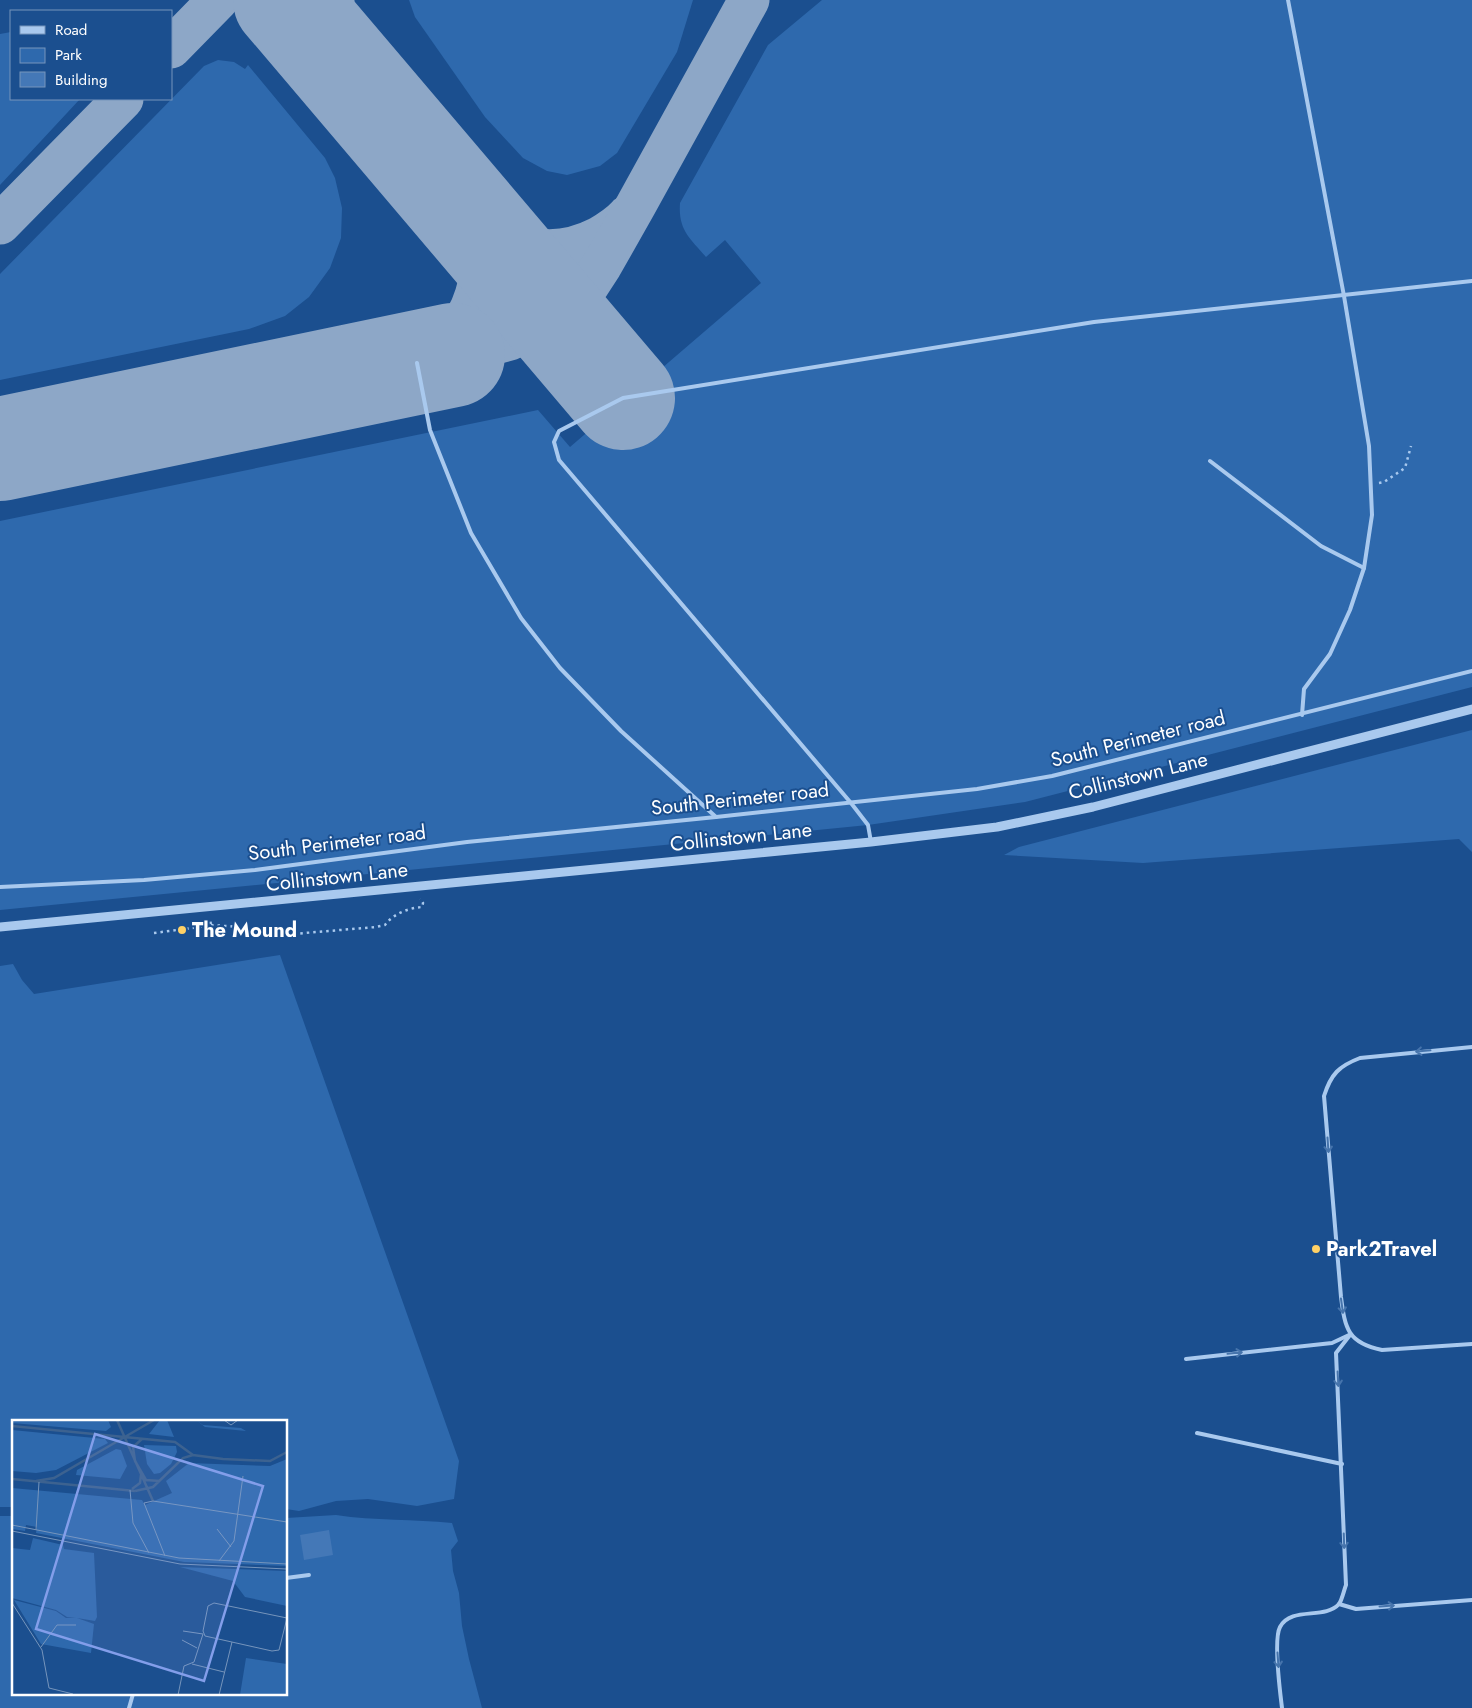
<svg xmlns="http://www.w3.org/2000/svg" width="1472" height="1708" viewBox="0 0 1472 1708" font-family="Jost,sans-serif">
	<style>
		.green { fill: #2e69ad }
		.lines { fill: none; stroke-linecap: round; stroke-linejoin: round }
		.taxiway { stroke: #8da7c7; stroke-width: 41 }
		.runway { stroke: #8da7c7; stroke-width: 104 }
		.building { fill: #4478b7 }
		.path { stroke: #a9c9ee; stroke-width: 2.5; stroke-dasharray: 2.5 4; stroke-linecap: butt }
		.service { stroke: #a9c9ee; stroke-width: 4 }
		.tertiary { stroke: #a9c9ee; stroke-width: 9 }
		.oneway { stroke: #4674ac }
		.poi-dot { fill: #ffd166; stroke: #1b4f8f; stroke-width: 2 }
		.labels { text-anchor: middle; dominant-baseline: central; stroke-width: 4; stroke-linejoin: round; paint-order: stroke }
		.street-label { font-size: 20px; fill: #fff; stroke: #1b4f8f }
		.poi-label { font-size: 20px; font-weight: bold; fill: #fff; stroke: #1b4f8f; text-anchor: start }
		.inset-river { fill: none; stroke: #3c6290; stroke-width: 2.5 }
		.inset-road { fill: none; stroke: #7695bc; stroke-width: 1 }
		.view { fill: #839eea; fill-opacity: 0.15; stroke: #839eea; stroke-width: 2.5 }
		.inset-edge { fill: none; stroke: #fff; stroke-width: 2.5 }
	</style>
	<rect width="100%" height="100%" fill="#1b4f8f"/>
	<g class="green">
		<polygon points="409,0 693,0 677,52 617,153 600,166 567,175 547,171 523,158 485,117 415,17"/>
		<path d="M822,0H1472V687L1025,802L868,825L0,910V521L538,410L570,447L761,283L725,240L706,257C690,238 678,230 680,203L768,45Z"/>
		<polygon points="11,32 11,99 80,99 0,185 0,34"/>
		<polygon points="218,60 234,62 245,69 248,65 325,158 335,178 342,208 341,238 330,268 309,297 285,316 249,329 0,380 0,274 204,66"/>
		<polygon points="1472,730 1472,852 1459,839 1143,863 1004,855 1019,847"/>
		<polygon points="280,955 459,1461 454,1499 417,1506 368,1499 336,1501 299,1511 286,1509 286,1422 14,1422 14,1507 0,1507 0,966 13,964 22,980 34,994"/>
		<path d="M336,1515C375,1521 414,1519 452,1523L458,1541L451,1550L453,1571L459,1593L462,1626L469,1659L482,1708H0V1516H14V1694H286V1518Z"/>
	</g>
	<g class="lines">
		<g class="taxiway">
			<path d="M334,0C332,17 333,33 339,49C345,66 358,80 368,94C401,138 439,178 476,220C513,251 556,259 599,237C609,231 619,225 627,216"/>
			<polyline points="171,48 218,0"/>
			<polyline points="0,224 123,99"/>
			<polyline points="453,355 510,340 536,328 554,316 589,285 602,265 636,205 749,0"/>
			<path d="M411,364C424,356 439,349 450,338C473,315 485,277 478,245C475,232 469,220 463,209"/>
		</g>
		<g class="runway">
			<polyline points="285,0 623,398"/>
			<polyline points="0,449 453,355"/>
		</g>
	</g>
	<polygon class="building" points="329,1530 333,1555 304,1560 300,1535"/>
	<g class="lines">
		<g class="path">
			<polyline points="1379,483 1384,482 1405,468 1411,446"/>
			<path d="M211,925L240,927L252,933L263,935L293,934L376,927L385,925C393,914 408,908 422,907L423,903L420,899"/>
			<polyline points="154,933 207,926 211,925 210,919"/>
		</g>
		<g class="service">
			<polyline points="1288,0 1344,296 1369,446 1372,515 1364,568 1350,610 1330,654 1304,689 1302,715"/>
			<polyline points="417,363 430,430 471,533 521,618 560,668 621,731 716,817"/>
			<polyline points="1210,461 1321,546 1364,568"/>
			<polyline points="871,842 868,825 851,803 559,460 554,442 559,431 623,398 1094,322 1472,281"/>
			<polyline points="0,887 144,880 255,870 467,842 716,817 977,789 1052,776 1472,671"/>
			<path d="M1472,1047L1360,1058C1339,1066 1331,1074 1324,1096L1341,1297C1345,1329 1348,1343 1382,1350L1472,1344"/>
			<polyline points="1186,1359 1332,1343 1349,1335"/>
			<polyline points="1197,1433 1342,1464"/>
			<polyline points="286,1578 309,1575"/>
			<polyline points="1339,1604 1356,1609 1472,1600"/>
			<polyline points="129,1708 133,1694"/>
			<path d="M1282,1708C1280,1691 1273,1640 1280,1627C1291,1606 1325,1620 1339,1604C1342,1600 1344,1590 1346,1585L1336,1353L1350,1335"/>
		</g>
		<polyline class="tertiary" points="0,927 871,842 997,827 1093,807 1472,709"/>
	</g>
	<defs><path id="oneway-shaft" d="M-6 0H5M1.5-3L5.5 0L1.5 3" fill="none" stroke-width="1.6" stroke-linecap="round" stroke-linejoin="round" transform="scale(1.25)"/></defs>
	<g class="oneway">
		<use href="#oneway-shaft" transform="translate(1423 1051) rotate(175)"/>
		<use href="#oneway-shaft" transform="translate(1328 1145) rotate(86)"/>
		<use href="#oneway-shaft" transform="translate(1342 1306) rotate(82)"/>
		<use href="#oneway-shaft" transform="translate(1235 1353) rotate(-6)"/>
		<use href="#oneway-shaft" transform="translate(1338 1379) rotate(87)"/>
		<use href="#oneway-shaft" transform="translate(1344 1541) rotate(88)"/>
		<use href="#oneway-shaft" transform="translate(1387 1606) rotate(-4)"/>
		<use href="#oneway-shaft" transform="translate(1278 1660) rotate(86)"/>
	</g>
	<g class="poi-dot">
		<circle cx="182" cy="930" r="5"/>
		<circle cx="1316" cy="1249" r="5"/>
	</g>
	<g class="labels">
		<g class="street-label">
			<text transform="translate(1138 739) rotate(-14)">South Perimeter road</text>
			<text transform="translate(1138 776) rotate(-14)">Collinstown Lane</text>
			<text transform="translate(740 799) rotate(-6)">South Perimeter road</text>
			<text transform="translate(741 837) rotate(-6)">Collinstown Lane</text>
			<text transform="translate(337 843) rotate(-7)">South Perimeter road</text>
			<text transform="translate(337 877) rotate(-6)">Collinstown Lane</text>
		</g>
		<g class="poi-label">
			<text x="192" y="930">The Mound</text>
			<text x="1326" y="1249">Park2Travel</text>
		</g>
	</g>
	<g transform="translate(12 1420)">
		<rect width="275" height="275" fill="#1b4f8f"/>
		<path d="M0,0H96L99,7L94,11L0,3ZM148,0H155L162,17L137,14ZM184,0L191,5L229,8L234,11L193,7ZM0,10L93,19L96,23L44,50L24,53L0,51ZM132,25L164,26L165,32L159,44L148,53L142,54L135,44ZM104,29L109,30L115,46L108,59L64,55L65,50ZM275,39V146L172,142L24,113L25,107L14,105L13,111L0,109V68L130,80L133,85L160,73L154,61L177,43L258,46ZM21,118L51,125L52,129L82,133L85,197L83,201L65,198L82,204L79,233L29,224L2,180L44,191L54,198L64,197H55L44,190L0,178V128L18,130ZM168,147L275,151V186L233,177L221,161ZM234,238L275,244V275H228Z" fill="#2e69ad"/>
		<path class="inset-river" d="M105,0L141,81M0,6L163,22L181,35L211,39L258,41L275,32M130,19L121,27L123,41L134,60L148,61M0,59L123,71M24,61L42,58L142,0M120,69L128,63L129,55M123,71L141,67L171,38L181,35"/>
		<path class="inset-road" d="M212,0L219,5L226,0M118,70L121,103L137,133M0,105L167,138L275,144M205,109L219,127M24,110L27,62M0,111L168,144L275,149M153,136L132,83L141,81L275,102M207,141L222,121L231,56M0,183L30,230L37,268L61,274M202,183L275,198L267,230L260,231L193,216L191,211L196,186ZM170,220L185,228M29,227L45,205H64M180,244L212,252M166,275L172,246L182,242L191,214L171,211M207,275L220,222"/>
		<path class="view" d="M83,14L251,66L192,261L24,209Z"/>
		<rect width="275" height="275" class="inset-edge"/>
	</g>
	<rect x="10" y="10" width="162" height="90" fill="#1b4f8f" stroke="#7695bc"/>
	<rect x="20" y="26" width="25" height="8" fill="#a9c9ee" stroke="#7695bc"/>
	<text x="55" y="35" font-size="15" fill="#ffffff">Road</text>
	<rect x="20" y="48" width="25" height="15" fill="#2e69ad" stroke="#7695bc"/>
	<text x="55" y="60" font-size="15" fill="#ffffff">Park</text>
	<rect x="20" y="72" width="25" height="15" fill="#4478b7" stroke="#7695bc"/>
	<text x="55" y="85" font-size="15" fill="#ffffff">Building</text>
</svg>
